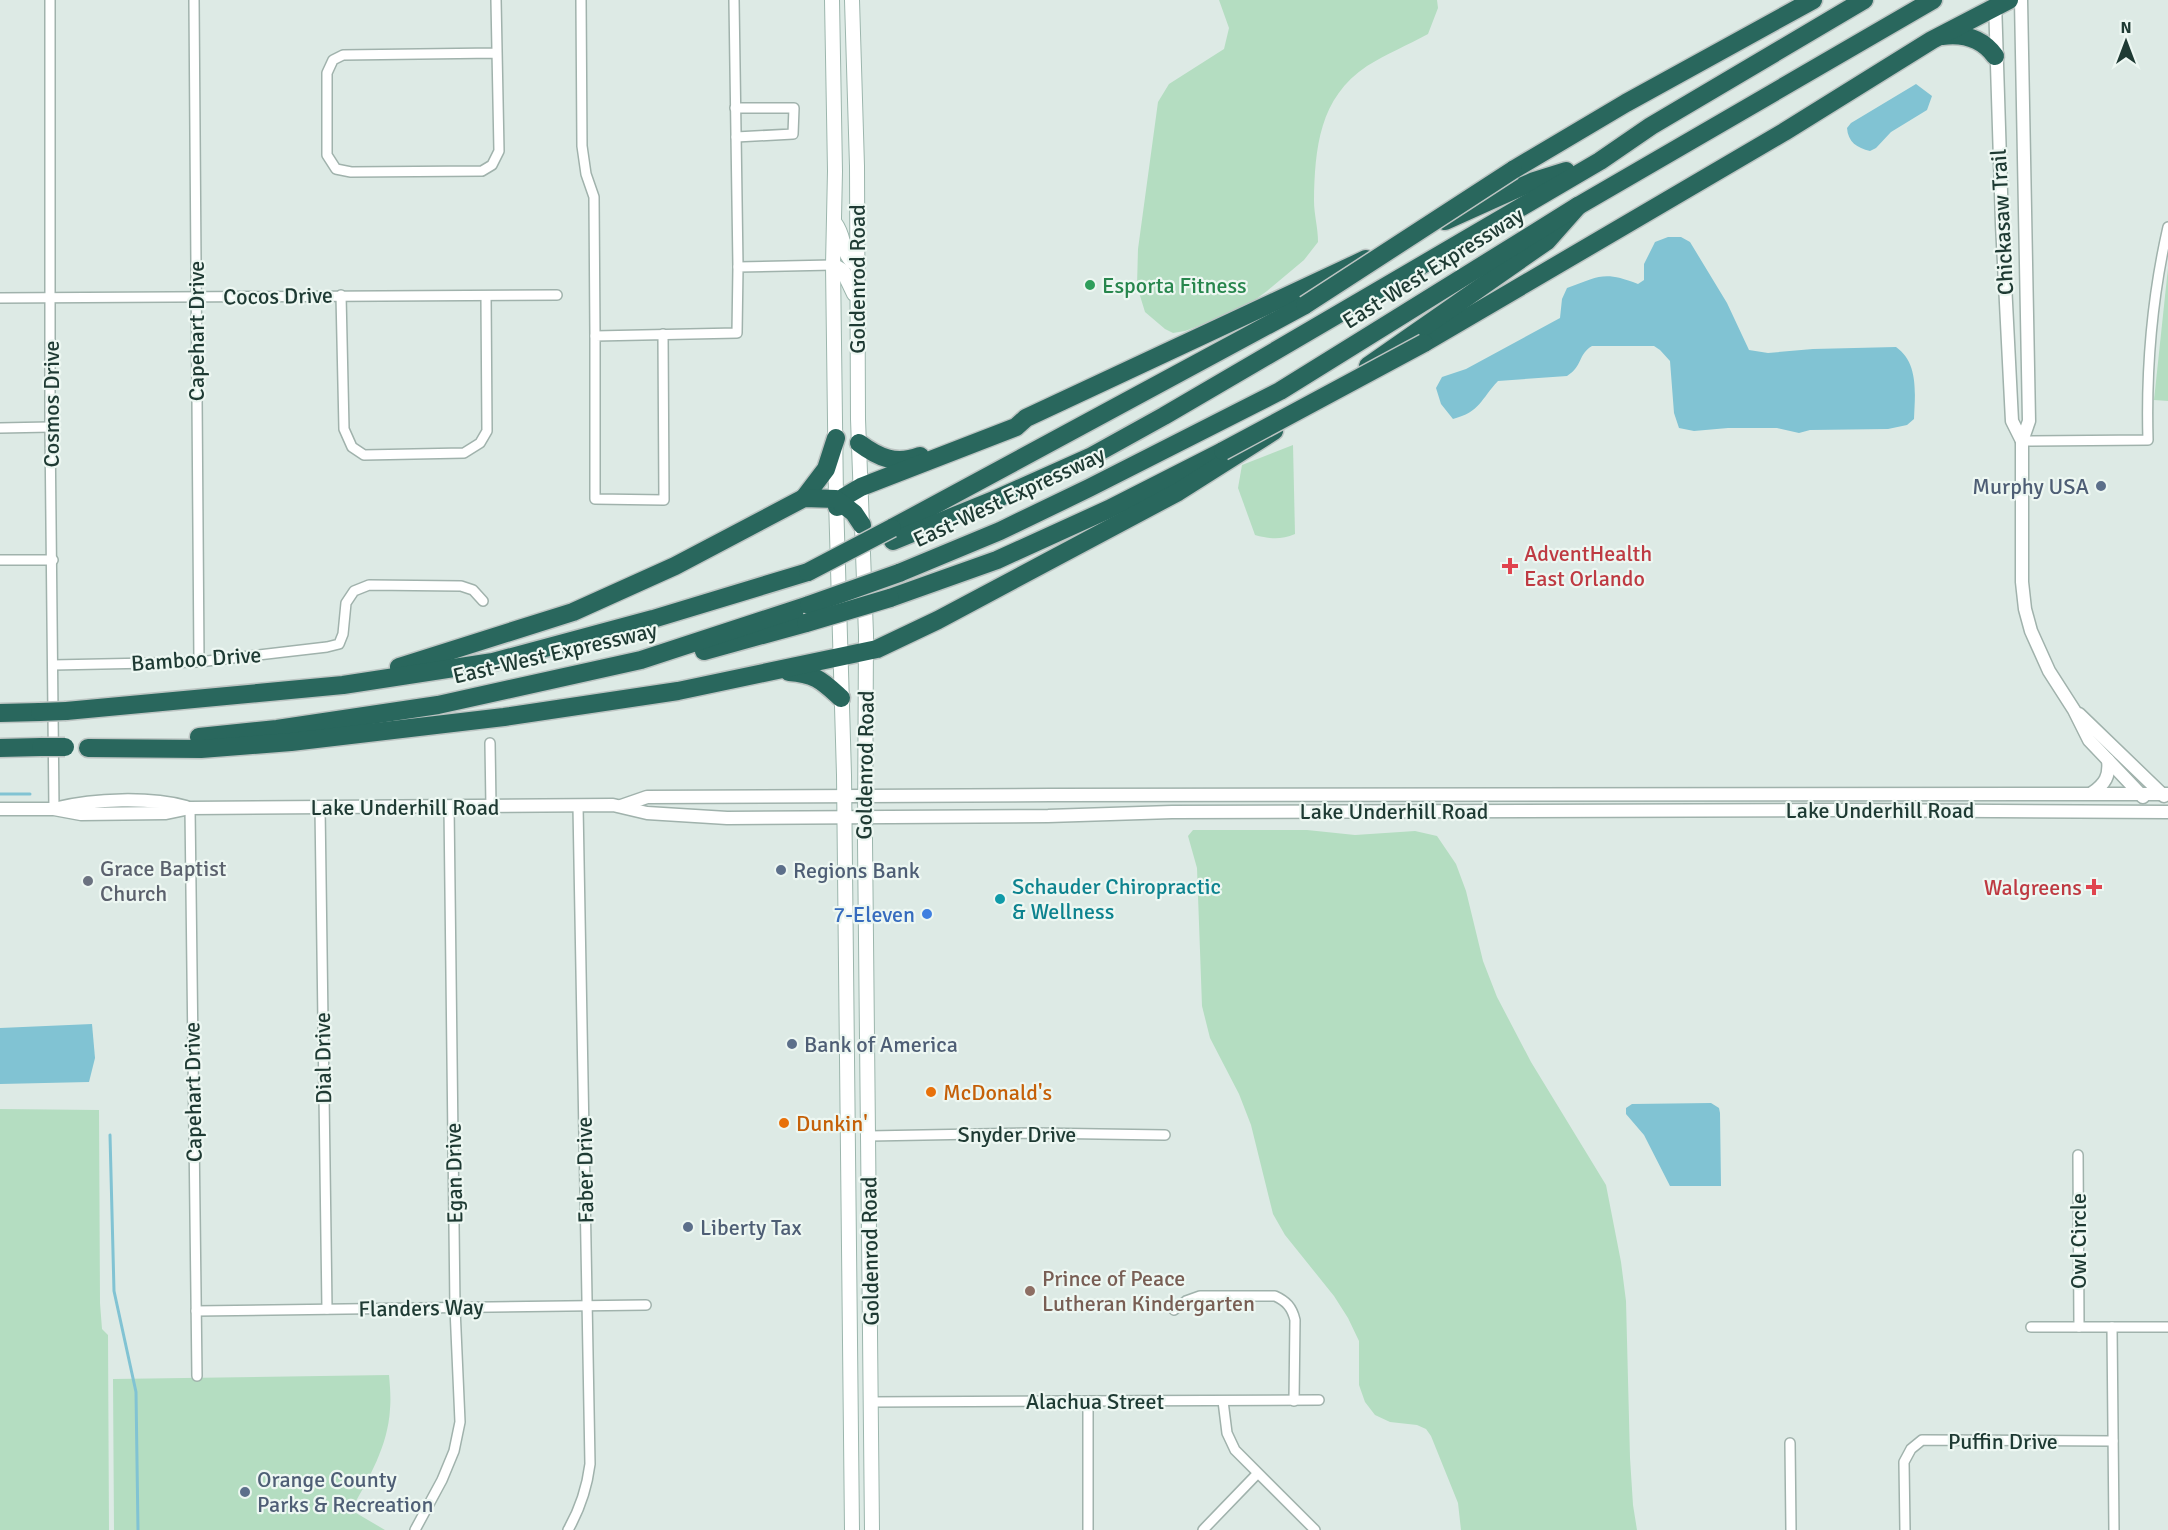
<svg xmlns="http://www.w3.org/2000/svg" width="2168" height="1530" viewBox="0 0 2168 1530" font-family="Signika,sans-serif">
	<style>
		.green { fill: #b4ddc1 }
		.water { fill: #81c3d3 }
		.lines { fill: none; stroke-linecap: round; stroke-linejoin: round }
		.stream { stroke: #81c3d3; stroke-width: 3 }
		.minor-casing { stroke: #a0b2ac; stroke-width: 12 }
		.tertiary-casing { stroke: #a0b2ac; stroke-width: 15 }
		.secondary-casing { stroke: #9cb6ad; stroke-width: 16 }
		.motorway-casing { stroke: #bcc4c2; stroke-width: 21 }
		.minor { stroke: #fff; stroke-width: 9 }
		.tertiary { stroke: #fff; stroke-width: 12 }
		.secondary { stroke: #fff; stroke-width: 14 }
		.motorway { stroke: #29675d; stroke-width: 18 }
		.motorway-bridge-casing { stroke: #bcc4c2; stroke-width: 21; stroke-linecap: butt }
		.motorway-bridge { stroke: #29675d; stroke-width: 18 }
		.leisure-dot { fill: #2e9e5b; stroke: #edf7f2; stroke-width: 2 }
		.service-dot { fill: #5c6f8a; stroke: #edf7f2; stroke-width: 2 }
		.health-dot { fill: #e0444e; stroke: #edf7f2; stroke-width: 2 }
		.worship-dot { fill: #6b7280; stroke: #edf7f2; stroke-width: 2 }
		.culture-dot { fill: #0f9aa8; stroke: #edf7f2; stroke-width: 2 }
		.shop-dot { fill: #3f7fe0; stroke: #edf7f2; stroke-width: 2 }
		.food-dot { fill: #e8710a; stroke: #edf7f2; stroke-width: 2 }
		.education-dot { fill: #8d6e63; stroke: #edf7f2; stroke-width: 2 }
		.labels { text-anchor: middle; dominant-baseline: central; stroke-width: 4.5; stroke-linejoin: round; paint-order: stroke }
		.street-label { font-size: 22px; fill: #1e3a33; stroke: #edf7f2 }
		.leisure-label { font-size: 22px; fill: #27864d; stroke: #edf7f2; text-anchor: start }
		.service-label { font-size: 22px; fill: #4e5e75; stroke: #edf7f2; text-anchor: start }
		.health-label { font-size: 22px; fill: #be3a42; stroke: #edf7f2; text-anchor: start }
		.worship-label { font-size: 22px; fill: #5b616d; stroke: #edf7f2; text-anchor: start }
		.culture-label { font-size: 22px; fill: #0d838f; stroke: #edf7f2; text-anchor: start }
		.shop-label { font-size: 22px; fill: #366cbe; stroke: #edf7f2; text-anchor: end }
		.food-label { font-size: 22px; fill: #c56008; stroke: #edf7f2; text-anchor: start }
		.education-label { font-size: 22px; fill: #785e54; stroke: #edf7f2; text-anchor: start }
	</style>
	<rect width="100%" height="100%" fill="#ddeae5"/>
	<g class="green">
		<path d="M1219,0H1437L1438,8L1428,34C1408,45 1386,54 1367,66C1319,98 1315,148 1314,201C1314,214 1318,228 1318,242L1304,260L1267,291L1248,305L1228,315L1185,331L1173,333L1165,329L1145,312L1137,286L1138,249L1158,102L1169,84L1224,49L1229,28Z"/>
		<polygon points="2168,268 2168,401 2154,400"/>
		<path d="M1293,445L1295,534C1281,540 1269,539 1255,535L1238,488L1242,465Z"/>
		<polygon points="1193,830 1307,830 1355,835 1415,831 1437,836 1456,864 1466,891 1483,961 1497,997 1531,1062 1606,1185 1621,1262 1626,1301 1630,1458 1633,1505 1637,1530 1461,1530 1458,1503 1431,1436 1426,1429 1417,1425 1390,1422 1375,1415 1365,1402 1359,1385 1359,1341 1348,1318 1334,1296 1285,1235 1273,1214 1251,1125 1239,1094 1210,1038 1202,1006 1197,868 1188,836"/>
		<polygon points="0,1109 99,1110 100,1303 102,1329 108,1335 109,1530 0,1530"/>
		<path d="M389,1375C390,1386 391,1398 390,1409C388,1446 369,1478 351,1510L385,1530H114L113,1379Z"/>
	</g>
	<g class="water">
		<path d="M1916,84L1932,96L1927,110L1891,132L1876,148L1870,151C1857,148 1848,142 1847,128L1851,123Z"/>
		<path d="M1668,237H1681L1690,242L1727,303L1749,350L1768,353L1813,349L1896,347C1919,363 1915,394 1914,419L1907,425L1888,429L1810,430L1799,433L1777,428H1728L1694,431L1679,428L1674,413L1670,361L1660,350L1654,346H1592C1578,354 1583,366 1567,376L1498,381C1481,399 1480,412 1453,419L1441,404L1436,388L1442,377L1466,369L1560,318L1562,299L1567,288C1600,276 1604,271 1638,284L1644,280V264L1655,242Z"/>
		<polygon points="92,1024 95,1058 89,1082 0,1084 0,1028"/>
		<polygon points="1711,1103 1719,1108 1720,1113 1721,1186 1670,1186 1644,1135 1626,1114 1626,1108 1632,1104"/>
	</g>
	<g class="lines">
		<g class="stream">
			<polyline points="0,794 30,794"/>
			<polyline points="110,1135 114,1291 136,1392 138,1530"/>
		</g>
		<defs>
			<g id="minor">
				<polyline points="50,0 50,427 54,809"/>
				<polyline points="194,0 199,662"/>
				<polyline points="581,0 582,146 586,174 594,197 595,336"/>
				<polyline points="734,0 738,267"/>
				<polyline points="496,53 343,55 333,60 327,73 327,155 336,169 351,172 482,171 492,165 499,151 496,0"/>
				<polyline points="735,108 794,108 793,134 736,137"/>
				<polyline points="341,295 344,429 352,447 364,455 464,453 480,443 487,431 486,296"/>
				<polyline points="0,298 557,295"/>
				<polyline points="663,334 664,500 595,499 595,336 737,333 738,267 833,265"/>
				<polyline points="0,428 50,427"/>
				<path d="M2022,441L2148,440C2146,369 2152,297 2168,227"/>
				<polyline points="0,560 53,560"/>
				<polyline points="53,665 199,662 327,647 339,644 343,634 346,603 354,591 369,585 461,586 473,590 483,601"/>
				<polyline points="490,743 491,806"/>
				<polyline points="320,807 327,1309"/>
				<polyline points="190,808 197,1376"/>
				<polyline points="869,1136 1034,1133 1165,1135"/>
				<polyline points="2078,1155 2079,1327"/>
				<path d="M1174,1310L1186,1301L1200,1296H1275C1286,1301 1292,1307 1295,1320L1294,1401"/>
				<polyline points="196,1311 646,1305"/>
				<polyline points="2031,1327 2168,1327"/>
				<polyline points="2112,1327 2114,1530"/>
				<polyline points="1088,1401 1088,1530"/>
				<polyline points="1223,1401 1227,1433 1235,1450 1315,1530"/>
				<polyline points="871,1402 1319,1400"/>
				<polyline points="1790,1443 1791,1530"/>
				<polyline points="415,1530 442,1480 454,1451 460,1422 455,1308 449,806"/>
				<path d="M568,1530C580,1509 587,1488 590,1464L578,806"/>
				<polyline points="1203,1530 1257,1474"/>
				<polyline points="1905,1530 1904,1462 1911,1449 1922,1440 2113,1441"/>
			</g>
			<g id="tertiary">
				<polyline points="2021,0 2029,421 2022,441 2022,582 2025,609 2031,631 2049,671 2074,710 2089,740 2143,797"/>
				<polyline points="1995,1 2002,224 2012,421 2022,441"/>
				<polyline points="2079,714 2164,796"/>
				<path d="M2092,793C2105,784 2110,776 2108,760"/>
				<polyline points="621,806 647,797 1051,795 2168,794"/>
				<path d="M58,808C94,799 150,797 186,807"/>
				<polyline points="0,809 54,809 81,814 166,813 190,808 613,805 647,813 727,818 1048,816 1172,812 1842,810 2168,812"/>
			</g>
			<g id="secondary">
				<polyline points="832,0 835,171 833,265 836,499 844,775 852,1530"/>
				<polyline points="852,0 857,166 858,419 866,634 865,841 872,1530"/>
				<path d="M835,223C847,239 840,255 857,265"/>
				<polyline points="833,265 843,271 854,294"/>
			</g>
			<g id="motorway">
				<path d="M1942,36C1964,33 1982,38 1995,56"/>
				<polyline points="1513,170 1626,103 1813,0"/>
				<polyline points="1445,221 1534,181 1566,171"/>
				<polyline points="1424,343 1784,132 1932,40 2009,0"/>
				<polyline points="1368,366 1547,241 1578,206"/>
				<path d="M859,443C879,458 896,465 920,456"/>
				<polyline points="804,498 826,469 836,438"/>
				<polyline points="837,507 844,497 861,487 1016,427 1026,418 1366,259"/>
				<polyline points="892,528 1305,305"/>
				<polyline points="893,541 996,499 1090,457 1164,416 1600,161 1651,126 1864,0"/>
				<polyline points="899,573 1000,531 1089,488 1280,391 1578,206 1933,0"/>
				<polyline points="890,598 997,560 1109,509 1223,451"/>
				<polyline points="704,651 806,623"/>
				<polyline points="399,667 573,612 675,566 804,498 836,499 854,513 862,525"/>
				<path d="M789,672C816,674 822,681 841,698"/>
				<polyline points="66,711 343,685 493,662 653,619 808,572"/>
				<polyline points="0,713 40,712"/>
				<polyline points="199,737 277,729 438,705 641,660 809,605"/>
				<polyline points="0,748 41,747"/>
				<polyline points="88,748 201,749 291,742 504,717 678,691 877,649 938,620 1178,492 1274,431"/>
			</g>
		</defs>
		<use href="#minor" class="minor-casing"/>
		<use href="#tertiary" class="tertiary-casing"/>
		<use href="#secondary" class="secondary-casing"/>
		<use href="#motorway" class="motorway-casing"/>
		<use href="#minor" class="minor"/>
		<use href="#tertiary" class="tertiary"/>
		<use href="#secondary" class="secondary"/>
		<use href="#motorway" class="motorway"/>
		<defs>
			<g id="motorway-bridge">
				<polyline points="1305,305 1513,170"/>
				<polyline points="1223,451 1424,343"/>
				<polyline points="808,572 892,528"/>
				<polyline points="809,605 899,573"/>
				<polyline points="806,623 890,598"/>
				<polyline points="40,712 66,711"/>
				<polyline points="41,747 65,747"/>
			</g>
		</defs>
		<use href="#motorway-bridge" class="motorway-bridge-casing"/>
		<use href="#motorway-bridge" class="motorway-bridge"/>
	</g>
	<circle class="leisure-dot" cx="1090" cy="285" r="6"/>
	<g class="service-dot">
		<circle cx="2101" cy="486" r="6"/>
		<circle cx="781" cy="870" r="6"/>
		<circle cx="792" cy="1044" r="6"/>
		<circle cx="688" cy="1227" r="6"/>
		<circle cx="245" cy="1492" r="6"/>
	</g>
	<g class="health-dot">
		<path d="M1507 557h6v6h6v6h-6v6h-6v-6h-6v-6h6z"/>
		<path d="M2091 878h6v6h6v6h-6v6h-6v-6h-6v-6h6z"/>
	</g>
	<circle class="worship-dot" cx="88" cy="881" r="6"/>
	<circle class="culture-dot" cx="1000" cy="899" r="6"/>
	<circle class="shop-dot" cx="927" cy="914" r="6"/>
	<g class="food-dot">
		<circle cx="931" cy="1092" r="6"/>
		<circle cx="784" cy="1123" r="6"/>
	</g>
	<circle class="education-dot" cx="1030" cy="1291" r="6"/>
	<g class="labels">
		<g class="street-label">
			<text transform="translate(2002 222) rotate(-93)">Chickasaw Trail</text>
			<text transform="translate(1433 268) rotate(-32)">East-West Expressway</text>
			<text transform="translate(857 279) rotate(-90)">Goldenrod Road</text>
			<text transform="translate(278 296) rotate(-1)">Cocos Drive</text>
			<text transform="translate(196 331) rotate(-90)">Capehart Drive</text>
			<text transform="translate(51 404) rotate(-90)">Cosmos Drive</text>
			<text transform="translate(1009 497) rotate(-25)">East-West Expressway</text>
			<text transform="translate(555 653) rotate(-13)">East-West Expressway</text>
			<text transform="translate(196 659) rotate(-4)">Bamboo Drive</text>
			<text transform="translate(865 765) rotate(-89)">Goldenrod Road</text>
			<text x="405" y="807">Lake Underhill Road</text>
			<text x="1880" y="810">Lake Underhill Road</text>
			<text x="1394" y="811">Lake Underhill Road</text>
			<text transform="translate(323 1058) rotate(-91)">Dial Drive</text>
			<text transform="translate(193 1092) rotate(-91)">Capehart Drive</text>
			<text x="1017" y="1134">Snyder Drive</text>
			<text transform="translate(585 1170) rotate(-91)">Faber Drive</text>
			<text transform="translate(454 1173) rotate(-91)">Egan Drive</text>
			<text transform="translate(2078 1241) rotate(-90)">Owl Circle</text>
			<text transform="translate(870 1251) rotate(-91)">Goldenrod Road</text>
			<text transform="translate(421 1308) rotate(-1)">Flanders Way</text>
			<text x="1095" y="1401">Alachua Street</text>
			<text x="2003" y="1441">Puffin Drive</text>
		</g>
		<g class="leisure-label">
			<text x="1102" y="285">Esporta Fitness</text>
		</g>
		<g class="service-label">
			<text x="2089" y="486" text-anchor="end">Murphy USA</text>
			<text x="793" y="870">Regions Bank</text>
			<text x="804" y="1044">Bank of America</text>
			<text x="700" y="1227">Liberty Tax</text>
			<text x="257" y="1479">Orange County<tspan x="257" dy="25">Parks &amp; Recreation</tspan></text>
		</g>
		<g class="health-label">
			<text x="1524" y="553">AdventHealth<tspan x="1524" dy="25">East Orlando</tspan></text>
			<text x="2082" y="887" text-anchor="end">Walgreens</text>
		</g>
		<g class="worship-label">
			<text x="100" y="868">Grace Baptist<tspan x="100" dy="25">Church</tspan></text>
		</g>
		<g class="culture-label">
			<text x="1012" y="886">Schauder Chiropractic<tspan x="1012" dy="25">&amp; Wellness</tspan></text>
		</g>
		<g class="shop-label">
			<text x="915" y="914">7-Eleven</text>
		</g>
		<g class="food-label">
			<text x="943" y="1092">McDonald's</text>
			<text x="796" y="1123">Dunkin'</text>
		</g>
		<g class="education-label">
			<text x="1042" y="1278">Prince of Peace<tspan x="1042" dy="25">Lutheran Kindergarten</tspan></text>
		</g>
	</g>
	<g transform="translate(2126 42)" stroke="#edf7f2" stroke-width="4.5" paint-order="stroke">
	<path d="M0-4.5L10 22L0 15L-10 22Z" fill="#1e3a33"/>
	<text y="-9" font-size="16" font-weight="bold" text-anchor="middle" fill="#1e3a33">N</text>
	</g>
</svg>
